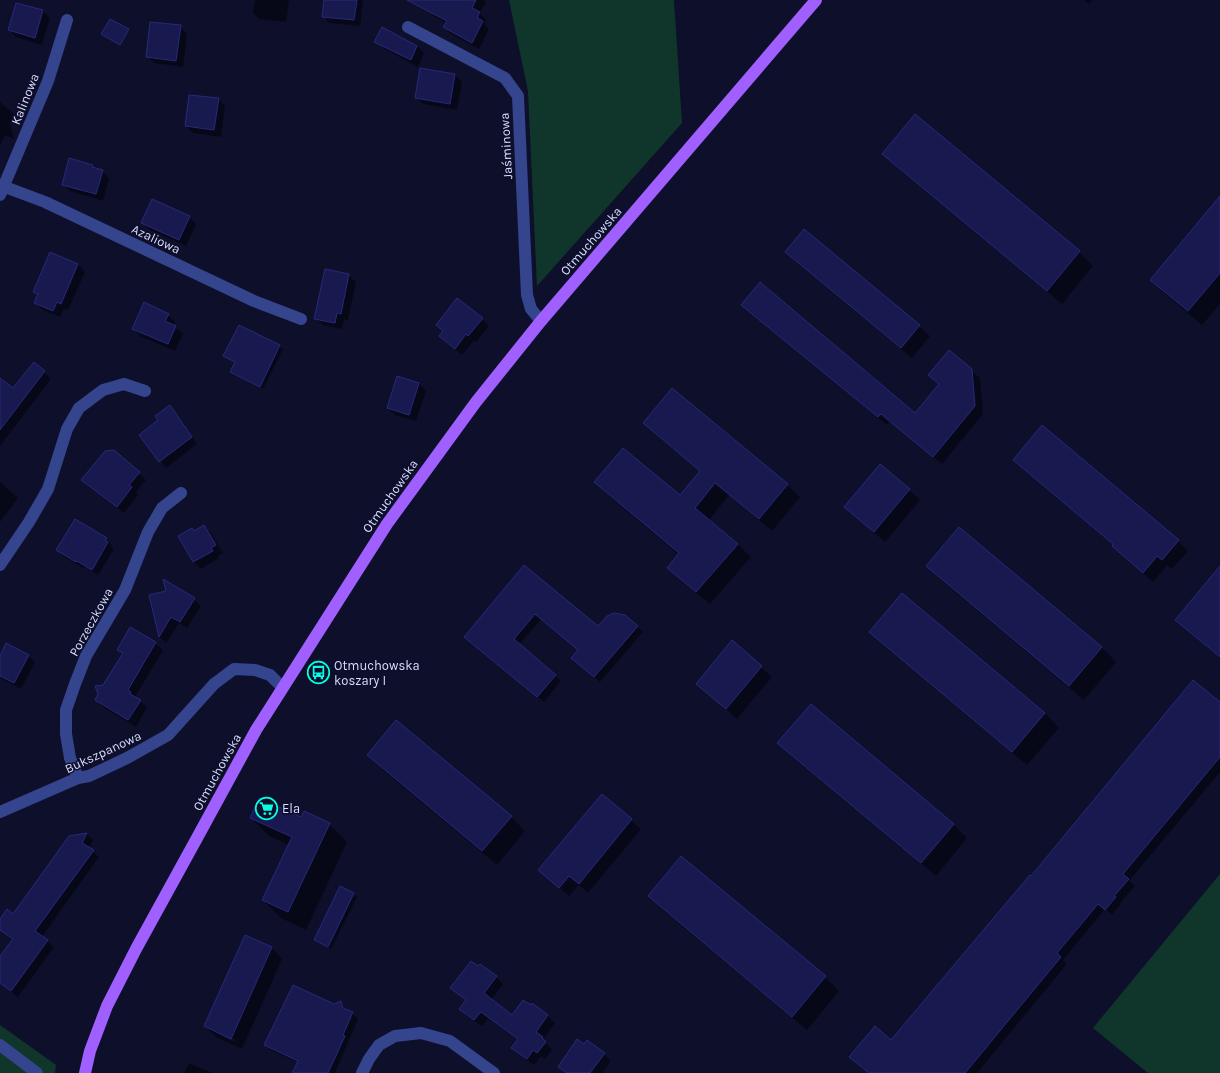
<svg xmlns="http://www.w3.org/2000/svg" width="1220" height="1073" viewBox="0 0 1220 1073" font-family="Karla,sans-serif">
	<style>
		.green { fill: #10362c }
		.shadow { fill: #0007; fill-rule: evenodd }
		.building { fill: #18194e; stroke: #28297c }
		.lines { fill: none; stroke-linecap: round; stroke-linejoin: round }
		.minor { stroke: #34458e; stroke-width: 12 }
		.major { stroke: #a05fff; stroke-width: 12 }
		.labels { text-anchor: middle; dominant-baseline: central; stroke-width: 3; stroke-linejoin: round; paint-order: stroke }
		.street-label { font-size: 13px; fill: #d8dcff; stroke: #0e0f2b }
		.poi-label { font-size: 13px; fill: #d8dcff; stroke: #0e0f2b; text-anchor: start }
	</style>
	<rect width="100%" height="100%" fill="#0e0f2b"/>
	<g class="green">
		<polygon points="509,0 674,0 682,123 537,286 528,91"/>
		<polygon points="1220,874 1220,1073 1148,1073 1093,1028"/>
		<polygon points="0,1025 56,1065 55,1073 0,1073"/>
	</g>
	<g class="shadow">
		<polygon points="255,0 289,0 286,22 259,19 253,13"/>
		<polygon points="325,0 363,0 360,26 329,23 323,16"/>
		<polygon points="433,0 484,0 486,2 480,13 486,20 484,24 489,29 479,49 451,34 444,27 447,23 435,17 428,10"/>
		<polygon points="1084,0 1093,0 1089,4"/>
		<polygon points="43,11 50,18 42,45 16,37 9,30"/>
		<polygon points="180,26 187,34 183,67 154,63 147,56"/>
		<polygon points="376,41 417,46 424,53 418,67 383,48"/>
		<polygon points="455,75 462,82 457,110 423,104 416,97"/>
		<polygon points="218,99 225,106 221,137 193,133 186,126"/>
		<polygon points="0,102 14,114 10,124 14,139 5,135 0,145"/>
		<polygon points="884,154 1079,252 1093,266 1062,304 898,168"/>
		<polygon points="92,166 95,168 102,171 109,178 103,201 70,191 63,184"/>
		<polygon points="1220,198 1220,304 1202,325 1165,294 1151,280"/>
		<polygon points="189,217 196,224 186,246 150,230 142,223"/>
		<polygon points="786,252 919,326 930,336 912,358 797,263"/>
		<polygon points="78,264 85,272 68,310 64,308 60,317 43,310 36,303 39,296 35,292"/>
		<polygon points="348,275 356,282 348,320 344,319 342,329 323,325 315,318"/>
		<polygon points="742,305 915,414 940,385 929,375 971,370 980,378 983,414 942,464 890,421 887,425 751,313"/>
		<polygon points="168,315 175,322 173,326 183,334 175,351 140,336 133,329"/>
		<polygon points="482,319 489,326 476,342 474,340 462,355 447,343 444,332"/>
		<polygon points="279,346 283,349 263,389 235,375 231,372 236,364 225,356"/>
		<polygon points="44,372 51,379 0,446 0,380 13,389"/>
		<polygon points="419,384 426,391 416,421 395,415 388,408"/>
		<polygon points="169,406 185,425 185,428 197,444 166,468 140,435 159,420"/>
		<polygon points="644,423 787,485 800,497 772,531 729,495 709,520 738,544 751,557 710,604 681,581 668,568 679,555 608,495 595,482 680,497 701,472 657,436"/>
		<polygon points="113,451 146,480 136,492 138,495 124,513 89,487 82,480"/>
		<polygon points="1014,460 1178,541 1188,551 1172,569 1167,565 1153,582 1123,556 1113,546 1114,545 1024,470"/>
		<polygon points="0,482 18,498 0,522"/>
		<polygon points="909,490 920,500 885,542 845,507"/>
		<polygon points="204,526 211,533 223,553 218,556 219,558 201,569 194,562 179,536 194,532"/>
		<polygon points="106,539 112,545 111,547 114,549 98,575 84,566 83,568 63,556 57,550"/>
		<polygon points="524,566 598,627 637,626 643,632 600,682 573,658 579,650 541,619 519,645 561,681 544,702 471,642"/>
		<polygon points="927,566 1101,647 1116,662 1084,700 941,580"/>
		<polygon points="1220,575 1220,658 1191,634 1177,620"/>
		<polygon points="903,594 1045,713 1059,728 1027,765 885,646 871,632"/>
		<polygon points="150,596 194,599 201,606 187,628 179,623 166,643 160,637"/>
		<polygon points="155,643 163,650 135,697 147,707 136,727 103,707 96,700 123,654 118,650"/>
		<polygon points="0,654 28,655 35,662 21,689 0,678"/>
		<polygon points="761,667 772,677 737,719 697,684"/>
		<polygon points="1220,704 1220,772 1129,881 1135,886 1120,903 1121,904 1112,915 1105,909 1063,960 1067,964 977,1073 965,1073 957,1066 951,1073 869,1073 857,1063 891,1042 1031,877"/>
		<polygon points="779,743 953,824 967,838 936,876 793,757"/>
		<polygon points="369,755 511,817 525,831 497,865 383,770"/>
		<polygon points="602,795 641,829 588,893 579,885 569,896 540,870"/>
		<polygon points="251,818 302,818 329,824 347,842 306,930 281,918 263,900 289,845 269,836"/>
		<polygon points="87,834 93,840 89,848 99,857 42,937 54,947 18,997 0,983 0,958 13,940 0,930 0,921 14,915 69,837"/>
		<polygon points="353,894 357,897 331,949 318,943 315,940"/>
		<polygon points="649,896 825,977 839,991 807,1030 663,910"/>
		<path d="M245,936L272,948L282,959L242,1049L216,1037L205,1026ZM216,1031L236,1040L235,1042L216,1033Z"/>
		<polygon points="496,977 503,984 491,1000 512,1017 531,1007 532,1005 548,1016 555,1023 543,1039 552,1050 545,1059 541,1056 534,1065 520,1055 513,1048 518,1040 488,1018 482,1026 467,1016 460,1009 466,1001 452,988"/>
		<polygon points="340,1002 347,1011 352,1013 358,1019 335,1073 293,1073 298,1063 271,1050 265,1045"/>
		<polygon points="584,1045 604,1054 611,1061 602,1073 582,1073"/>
		<polygon points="189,1063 212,1073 184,1073"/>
	</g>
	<g class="building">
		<polygon points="324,0 357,0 354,20 322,17"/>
		<polygon points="407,0 476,0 472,8 480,12 477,18 483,21 472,43 443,27 447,21"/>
		<polygon points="16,3 43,10 35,38 8,30"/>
		<polygon points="110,19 129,29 120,45 101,34"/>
		<polygon points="150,22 181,25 176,61 146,57"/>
		<polygon points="382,27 417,46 411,60 374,42"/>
		<polygon points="420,68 455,74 450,104 415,98"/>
		<polygon points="189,95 219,98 214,130 185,126"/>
		<polygon points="915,114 1080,251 1047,291 882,154"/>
		<polygon points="69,158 93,165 92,167 103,170 96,194 62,185"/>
		<polygon points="1220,196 1220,273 1188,311 1150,280"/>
		<polygon points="152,199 190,216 179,240 141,223"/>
		<polygon points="804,229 920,325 901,348 785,252"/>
		<polygon points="50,252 78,264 61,304 57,302 53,311 34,303 38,294 33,292"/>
		<polygon points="325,269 349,274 341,314 337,313 335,323 314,319"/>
		<polygon points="760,282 915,413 939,384 928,375 949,350 972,369 975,406 933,457 881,414 878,417 741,305"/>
		<polygon points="457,298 483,318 468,336 466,334 455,349 439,336 443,331 436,325"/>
		<polygon points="144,302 169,314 165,321 176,326 168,344 132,329"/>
		<polygon points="239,325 280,345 260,387 230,372 235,362 223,356"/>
		<polygon points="34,362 45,371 0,430 0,378 13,388"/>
		<polygon points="397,376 419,383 409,415 387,408"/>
		<polygon points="672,388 788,484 759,519 715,483 695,508 738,544 696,592 667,568 679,553 594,482 623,448 680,495 700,471 643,423"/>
		<polygon points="170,405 192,437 159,462 139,435 158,420 155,416"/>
		<polygon points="1042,425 1179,540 1162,560 1157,556 1143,573 1112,546 1113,544 1013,460"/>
		<polygon points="114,450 140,472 129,485 132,487 117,507 81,480 105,451"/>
		<polygon points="880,464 910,489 874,532 844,507"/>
		<polygon points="75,519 107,538 105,540 108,542 92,570 77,561 76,562 56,550"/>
		<polygon points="204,525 216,545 211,548 213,551 193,562 178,536 192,528 194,531"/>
		<polygon points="959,527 1102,647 1069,686 926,566"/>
		<polygon points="524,565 598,626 607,616 614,613 625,615 638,626 594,677 571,658 578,650 535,614 514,639 556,675 537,697 464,637"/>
		<polygon points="1220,566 1220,657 1175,620"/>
		<polygon points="163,579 195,598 180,622 171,617 159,637 149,595 166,591"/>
		<polygon points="902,593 1045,713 1012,752 869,632"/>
		<polygon points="130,627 156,642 128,690 131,692 130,694 141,700 128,720 95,700 98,694 95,686 103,685 123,653 117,650"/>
		<polygon points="732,640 762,666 726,709 696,684"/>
		<polygon points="6,643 29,655 14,683 0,676 0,656"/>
		<polygon points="1193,680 1220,702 1220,757 1123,874 1129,879 1114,896 1116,897 1105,910 1098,904 1057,953 1061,957 965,1073 869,1073 849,1057 875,1026 891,1040 1002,908 1030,875 1031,876"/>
		<polygon points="811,704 954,824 921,863 777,743"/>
		<polygon points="396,720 512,816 482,851 367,755"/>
		<polygon points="602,794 632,819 579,884 569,876 559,888 538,870"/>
		<polygon points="259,798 301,817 304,811 330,823 288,912 262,900 292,837 250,818"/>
		<polygon points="87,833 82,843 94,850 35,931 48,940 11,991 0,983 0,956 13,939 0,930 0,919 7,909 13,914 69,836"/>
		<polygon points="681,856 826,976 792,1017 648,896"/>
		<polygon points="340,886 354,893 328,947 314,940"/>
		<polygon points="245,935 272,947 231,1039 204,1026"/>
		<polygon points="471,961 478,966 480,964 497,976 484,993 512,1015 523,1000 531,1005 532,1003 548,1015 536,1032 543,1037 542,1038 546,1042 537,1053 533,1050 527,1059 511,1048 518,1039 481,1012 474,1020 459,1009 466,1000 450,988"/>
		<polygon points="293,985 334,1004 341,1001 343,1008 353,1012 343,1035 345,1036 328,1073 292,1073 298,1061 264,1045"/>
		<polygon points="577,1039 584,1044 587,1040 605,1053 590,1073 567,1073 558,1067"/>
	</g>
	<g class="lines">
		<g class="minor">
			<polyline points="408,27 505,78 518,96 527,295 531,309 541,321"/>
			<polyline points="0,185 45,202 254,301 301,319"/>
			<polyline points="0,195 48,81 67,20"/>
			<polyline points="0,565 29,522 48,489 67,429 79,408 103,390 124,384 145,391"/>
			<polyline points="78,778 70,758 66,734 66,710 75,684 86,656 125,590 148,532 162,508 181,493"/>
			<polyline points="0,812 78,778 89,776 127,758 168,735 214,684 234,669 255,670 270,675 282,687"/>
			<polyline points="0,1045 37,1073"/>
			<polyline points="362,1073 369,1059 379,1045 395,1036 421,1033 450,1041 494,1073"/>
		</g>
		<polyline class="major" points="85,1073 90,1051 107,1006 136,949 197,838 256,730 387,524 476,402 541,321 816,0"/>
	</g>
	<defs>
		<symbol id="bus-ring" viewBox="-11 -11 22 22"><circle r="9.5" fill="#0e0f2b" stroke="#04ffe1" stroke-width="1.5"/><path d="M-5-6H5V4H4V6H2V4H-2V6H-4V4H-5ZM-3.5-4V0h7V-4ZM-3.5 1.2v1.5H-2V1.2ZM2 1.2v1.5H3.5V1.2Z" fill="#04ffe1"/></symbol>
		<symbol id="supermarket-ring" viewBox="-11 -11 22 22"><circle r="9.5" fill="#0e0f2b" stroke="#04ffe1" stroke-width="1.5"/><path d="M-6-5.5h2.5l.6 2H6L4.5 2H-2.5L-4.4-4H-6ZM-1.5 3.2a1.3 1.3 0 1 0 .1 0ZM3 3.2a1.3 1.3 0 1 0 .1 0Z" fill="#04ffe1"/></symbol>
	</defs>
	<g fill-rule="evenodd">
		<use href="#bus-ring" x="306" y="660" width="25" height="25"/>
		<use href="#supermarket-ring" x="254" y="796" width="25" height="25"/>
	</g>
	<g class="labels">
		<g class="street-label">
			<text transform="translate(25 99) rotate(-68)">Kalinowa</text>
			<text transform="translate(506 146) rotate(-93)">Jaśminowa</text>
			<text transform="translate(156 239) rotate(25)">Azaliowa</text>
			<text transform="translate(591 241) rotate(-49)">Otmuchowska</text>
			<text transform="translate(390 496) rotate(-55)">Otmuchowska</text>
			<text transform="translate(91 622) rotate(-61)">Porzeczkowa</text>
			<text transform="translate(103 752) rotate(-25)">Bukszpanowa</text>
			<text transform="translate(217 772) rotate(-61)">Otmuchowska</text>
		</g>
		<g class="poi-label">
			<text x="334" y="665">Otmuchowska<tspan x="334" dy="15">koszary I</tspan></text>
			<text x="282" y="808">Ela</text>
		</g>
	</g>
</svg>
